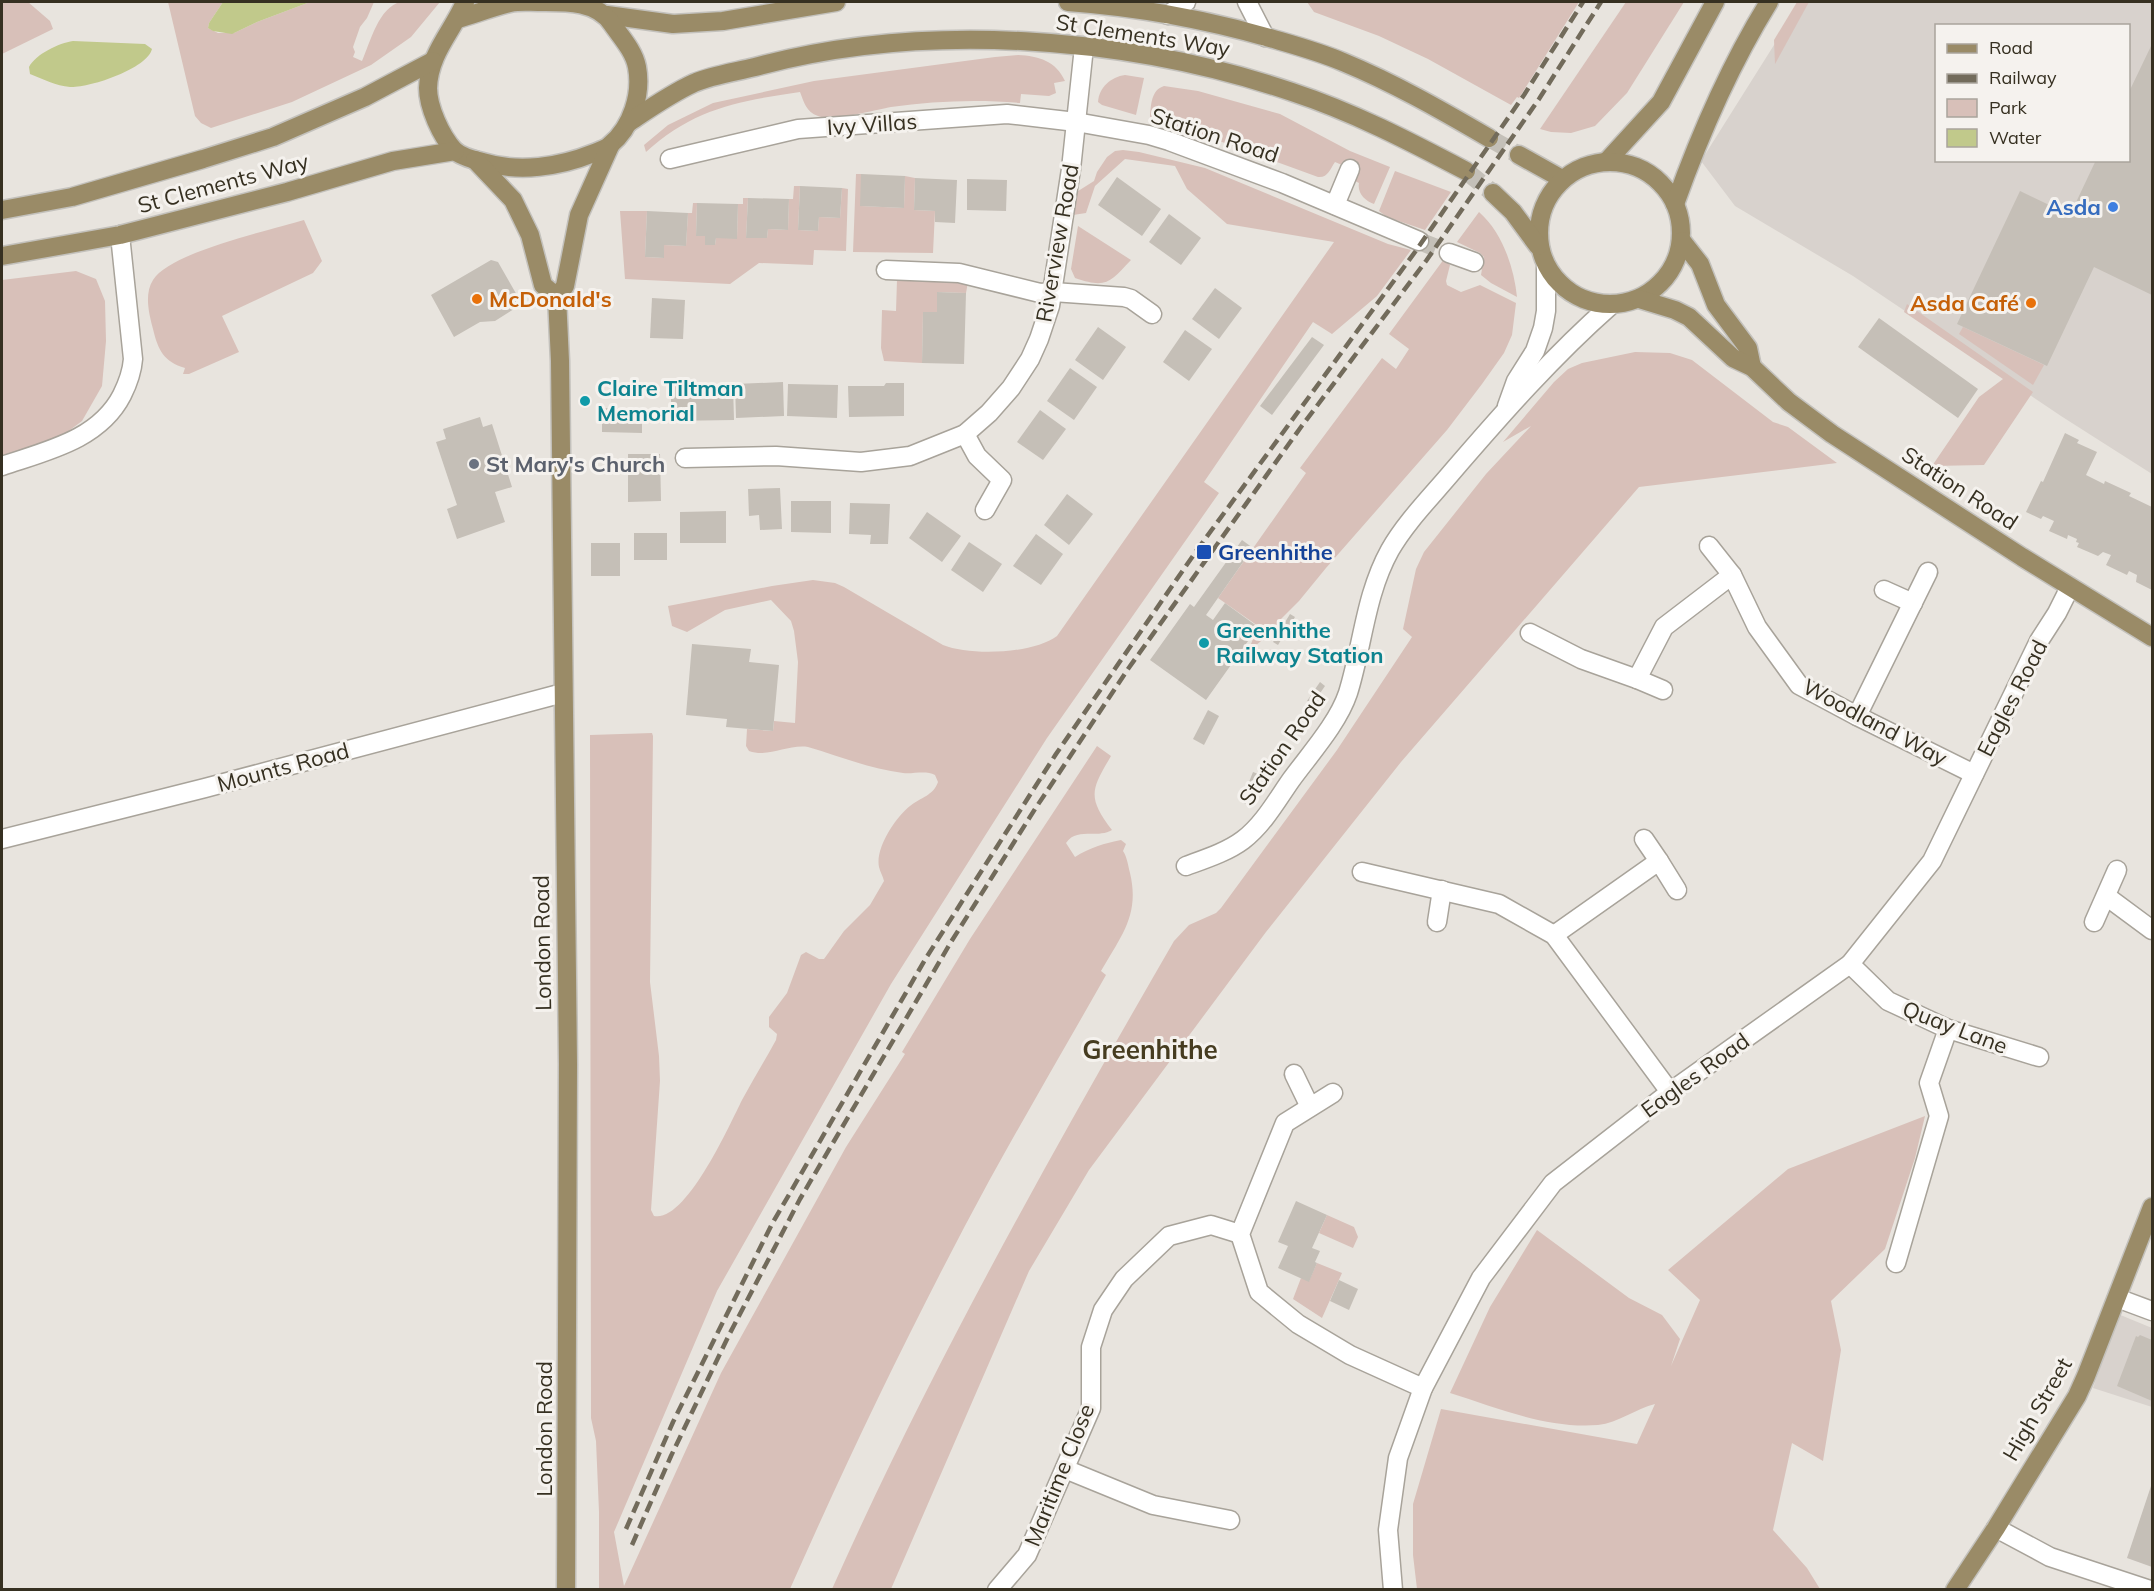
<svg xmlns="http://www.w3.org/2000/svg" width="2154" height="1591" viewBox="0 0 2154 1591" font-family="Mulish,sans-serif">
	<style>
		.built { fill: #d8d2cd; fill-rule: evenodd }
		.green { fill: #d8c0b9 }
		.water { fill: #c1c98b }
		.building { fill: #c5bfb7 }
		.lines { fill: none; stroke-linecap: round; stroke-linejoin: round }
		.minor-tunnel { stroke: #c4c0b8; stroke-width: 18; stroke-dasharray: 18 9; stroke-linecap: butt }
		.major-tunnel { stroke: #c4c0b8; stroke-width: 18; stroke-dasharray: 18 9; stroke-linecap: butt }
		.minor-casing { stroke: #a8a39a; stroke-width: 21 }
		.major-casing { stroke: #c3c1bc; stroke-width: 21 }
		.minor { stroke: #fff; stroke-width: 18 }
		.major { stroke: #9a8b67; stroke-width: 18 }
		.rail { stroke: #726b5b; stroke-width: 4.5; stroke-dasharray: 12 6; stroke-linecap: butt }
		.shop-dot { fill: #3f7fe0; stroke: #f5f2ee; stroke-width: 2 }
		.food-dot { fill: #e8710a; stroke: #f5f2ee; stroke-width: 2 }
		.culture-dot { fill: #0f9aa8; stroke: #f5f2ee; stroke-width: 2 }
		.worship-dot { fill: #6b7280; stroke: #f5f2ee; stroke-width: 2 }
		.transit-dot { fill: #1a4fb4; stroke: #f5f2ee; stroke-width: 2 }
		.labels { text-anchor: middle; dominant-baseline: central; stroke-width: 6; stroke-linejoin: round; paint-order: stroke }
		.street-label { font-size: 22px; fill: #363021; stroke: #f5f2ee }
		.shop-label { font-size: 22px; font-weight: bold; fill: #366cbe; stroke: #f5f2ee; text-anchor: end }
		.food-label { font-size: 22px; font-weight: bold; fill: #c56008; stroke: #f5f2ee; text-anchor: start }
		.culture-label { font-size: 22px; font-weight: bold; fill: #0d838f; stroke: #f5f2ee; text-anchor: start }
		.worship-label { font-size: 22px; font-weight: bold; fill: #5b616d; stroke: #f5f2ee; text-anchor: start }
		.transit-label { font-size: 22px; font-weight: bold; fill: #164399; stroke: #f5f2ee; text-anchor: start }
		.quarter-label { font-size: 26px; font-weight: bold; fill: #463c20; stroke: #f5f2ee }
	</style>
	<rect width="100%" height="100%" fill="#e8e4de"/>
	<g class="built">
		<path d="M1801,2H2152V474L2061,416L1853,276L1735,206L1701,161ZM1936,26H2128V160H1936Z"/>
		<polygon points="2118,1314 2152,1328 2152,1407 2093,1388"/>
	</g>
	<g class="green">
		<polygon points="2,2 28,2 50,21 53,29 2,54"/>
		<path d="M168,2H223L209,23L208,28L218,33H234L257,22L310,2H374L367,18L360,27L353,47L355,52L353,57L362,61C370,43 379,6 401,2C413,0 428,2 440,2L411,37L371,65L292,102L211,128L201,123L195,116Z"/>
		<polygon points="1307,2 1579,2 1519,98 1517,97 1511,105 1428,59 1379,36 1314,12"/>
		<polygon points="1626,2 1684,2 1627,93 1595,126 1571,133 1551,132 1540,129"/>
		<polygon points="1797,2 1809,2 1775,64 1774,40"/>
		<path d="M1018,55C1039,56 1056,61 1065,81L1054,83L1056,93L1049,96L1021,94L1020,103C978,99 933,101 891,107C874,110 832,122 818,116C806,112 804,102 800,92C738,101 693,109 646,152L644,145L668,125L713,103L814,81L995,57Z"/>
		<path d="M1125,75L1144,78L1136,115L1102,105L1098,102C1099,87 1111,77 1125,75Z"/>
		<path d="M1164,86L1198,91L1280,114L1350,151L1390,167L1374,204C1365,201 1357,193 1359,183L1355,181L1358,172L1335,162C1330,169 1328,178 1318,177L1222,142L1151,119L1150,117C1151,105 1151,90 1164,86Z"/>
		<path d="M1123,150L1139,152L1205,168L1388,244L1411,250L1377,296L1332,334L1313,322L1204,482L1219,493L1047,738L891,984L717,1291L614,1532L624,1586L721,1373L846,1147L905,1054L902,1052L970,939L1097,746L1111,756C1091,790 1087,797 1112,830C1097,839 1077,827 1066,843L1075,857C1089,848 1105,843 1121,840L1126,844L1123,851C1127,857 1128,865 1130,873C1140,915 1121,936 1101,971L1106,975C1067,1044 1027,1112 989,1181C917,1314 851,1451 790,1589H599V1512L596,1441L591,1418L590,735L652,733L653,736L650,982L659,1056L660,1081L651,1210L654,1216C686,1223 730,1124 742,1100C753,1080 765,1060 776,1040L777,1034L769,1027V1017L787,993L801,955L806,952L819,959H824L844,931L870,905L884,881C883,876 880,872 879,867C875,848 896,817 910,806C921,797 933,796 938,782L935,775C926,770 914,774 903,773C870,769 839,756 808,747C788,744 769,758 749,751L746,746L747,729L773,731L774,721L795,723L798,662L794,631L791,621L771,600L725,610L687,632L672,626L668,606L772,586L813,580L835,583L844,587L943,645C970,656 1033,654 1057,636L1334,242L1227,224L1187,189L1175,166L1125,159L1095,186L1086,213L1073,215L1075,193L1094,181L1097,172L1107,157L1115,151Z"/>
		<polygon points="1395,171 1451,192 1425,230 1387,217 1379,211"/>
		<polygon points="856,174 861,174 861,206 904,208 905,176 915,178 914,210 935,211 933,253 853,252"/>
		<polygon points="794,186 800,186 798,230 818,231 819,217 840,218 842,188 848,189 846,251 814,250 813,265 759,263 730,284 625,279 620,211 647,211 645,257 663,258 664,245 686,246 688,213 692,213 693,203 697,203 696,236 705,236 705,245 715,245 716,238 737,238 738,204 743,204 743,198 748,198 746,238 767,238 768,229 788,230 789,199 793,199"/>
		<path d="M1479,212C1502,232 1514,267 1517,297L1491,283L1481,275L1484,257L1480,253L1457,242Z"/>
		<path d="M304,220L322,261L313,273L222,316L239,352L189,374H183L185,368C164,362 158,350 153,329C149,314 144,294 153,280C170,252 271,230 304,220Z"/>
		<path d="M1078,226L1131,260C1110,282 1107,289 1075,278L1071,269Z"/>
		<polygon points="1444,259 1450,265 1446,281 1447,285 1461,292 1480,285 1516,303 1512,335 1504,353 1482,384 1447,430 1326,568 1299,601 1280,620 1272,632 1255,646 1251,644 1258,626 1218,598 1306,473 1300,468 1382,358 1396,369 1409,349 1389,334"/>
		<polygon points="76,271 96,279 105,301 106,341 102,386 82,421 62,436 2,456 2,280"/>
		<polygon points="897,280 968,282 966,293 938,292 937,312 923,312 922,363 884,361 881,348 882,310 896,311"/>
		<polygon points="1907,304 2033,392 1984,465 1932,466 1979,397 2003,379 1904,312"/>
		<polygon points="1963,327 2044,365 2033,385 1959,334"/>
		<path d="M1635,352L1670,353L1692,360L1773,422L1788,427L1837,463L1639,487L1401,762L1266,932L1089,1170L1029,1271L891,1589H832C932,1365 1051,1154 1174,941L1189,925L1216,913L1221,908L1337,750L1412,637L1403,629L1416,569L1424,552L1486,474L1531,426L1503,442L1554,382L1568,369L1582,363Z"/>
		<path d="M1925,1116L1915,1158L1885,1249L1831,1301L1841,1350L1823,1461L1792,1443L1773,1530L1807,1568L1820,1589H1417L1413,1555V1504L1441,1409L1637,1444L1655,1404C1637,1408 1618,1423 1598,1425C1547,1429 1498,1408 1450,1393L1490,1307L1537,1230L1629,1298L1662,1315L1680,1339L1671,1366L1700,1300L1668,1270L1788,1169Z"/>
		<polygon points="1327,1215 1354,1227 1358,1237 1353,1248 1319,1233"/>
		<polygon points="1317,1263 1342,1273 1322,1318 1293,1299 1301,1278 1309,1281"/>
	</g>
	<g class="water">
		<polygon points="223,2 310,2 257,22 232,34 213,31 208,28 209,23"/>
		<path d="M73,41L145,44L152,49C147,69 89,88 70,87C56,86 43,79 30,74L29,67C36,54 59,43 73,41Z"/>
	</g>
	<g class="building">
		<polygon points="2152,44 2152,295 2094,267 2047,366 1957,324 2020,191 2070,215 2096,160 2128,160 2128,94"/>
		<polygon points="861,174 905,176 904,208 860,206"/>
		<polygon points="1117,177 1161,209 1142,236 1098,205"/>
		<polygon points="915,178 957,180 955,223 935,222 935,211 914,210"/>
		<polygon points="967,179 1007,180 1006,211 967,210"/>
		<polygon points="800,186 842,188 840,218 819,217 818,231 798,230"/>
		<polygon points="748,198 789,199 788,230 768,229 767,238 746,238"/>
		<polygon points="697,203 738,204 737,239 716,238 715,245 705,245 705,236 696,236"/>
		<polygon points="647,211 688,213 686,246 664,245 664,258 645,257"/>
		<polygon points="1169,214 1201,238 1181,265 1149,242"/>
		<polygon points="491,260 498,262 522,304 495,321 480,322 454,337 431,295"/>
		<polygon points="1215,288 1242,308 1219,339 1192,319"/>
		<polygon points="937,292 966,293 964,364 922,363 923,312 937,312"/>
		<polygon points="652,298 685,300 683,339 650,338"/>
		<polygon points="1879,318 1978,389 1958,418 1858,347"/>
		<polygon points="1098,327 1126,347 1103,380 1075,360"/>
		<polygon points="1185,330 1212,349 1189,381 1163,362"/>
		<polygon points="1312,337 1324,345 1272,415 1260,406"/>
		<polygon points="1070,368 1097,387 1074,420 1047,401"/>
		<polygon points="783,382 784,416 736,418 735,384"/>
		<polygon points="886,383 904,383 904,416 849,417 848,386 884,386"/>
		<polygon points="788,384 838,385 837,418 787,416"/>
		<polygon points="733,385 734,420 671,421 671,386"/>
		<polygon points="602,408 635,409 635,417 642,417 642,433 602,432"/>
		<polygon points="1040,410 1066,429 1043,460 1017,442"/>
		<polygon points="480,417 483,427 492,424 512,487 495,492 505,522 457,539 447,509 457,505 436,442 446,439 443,429"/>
		<polygon points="2065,433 2079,440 2077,443 2097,452 2086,475 2104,484 2105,481 2131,493 2129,496 2152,507 2152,590 2136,582 2137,575 2129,571 2127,575 2106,565 2111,555 2103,552 2098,556 2077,547 2079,543 2076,542 2077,539 2068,535 2067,539 2049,531 2054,521 2043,516 2041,519 2026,512 2041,481 2043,482"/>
		<polygon points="628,454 660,454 661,501 628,502"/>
		<polygon points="780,488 782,529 760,530 759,515 749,516 748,489"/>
		<polygon points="1067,494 1093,514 1069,545 1044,525"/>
		<polygon points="791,501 831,501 831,533 791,532"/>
		<polygon points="850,503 890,504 888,544 870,544 871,535 849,534"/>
		<polygon points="726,511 726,543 680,543 680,512"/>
		<polygon points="927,512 961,536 942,562 909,538"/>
		<rect x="634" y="533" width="33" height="27"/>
		<polygon points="1036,534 1063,554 1041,585 1013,566"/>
		<polygon points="1242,540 1253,548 1206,615 1213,620 1225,603 1258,627 1206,700 1150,660 1190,604 1194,607"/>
		<polygon points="969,542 1002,564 983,592 951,570"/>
		<rect x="591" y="543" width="29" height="33"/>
		<polygon points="1290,614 1295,617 1278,645 1273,642"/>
		<polygon points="692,644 751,649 749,662 779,665 773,731 726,727 727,719 686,715"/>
		<polygon points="1320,682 1325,686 1312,705 1307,701"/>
		<polygon points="1208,710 1219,716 1204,745 1193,739"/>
		<polygon points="1253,772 1261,775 1249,805 1241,802"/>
		<polygon points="1296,1201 1327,1215 1312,1248 1320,1251 1315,1262 1317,1263 1309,1282 1278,1268 1288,1246 1278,1242"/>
		<polygon points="1339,1280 1358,1289 1349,1310 1330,1301"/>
		<polygon points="2140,1335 2152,1340 2152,1401 2117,1386 2136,1336 2138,1337"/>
		<polygon points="2152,1483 2152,1567 2127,1558"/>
	</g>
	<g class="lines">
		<polyline class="minor-tunnel" points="1419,241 1449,253"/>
		<g class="major-tunnel">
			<polyline points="1489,138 1519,155"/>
			<polyline points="1466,171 1493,193"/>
		</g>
		<defs>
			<g id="minor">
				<polyline points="1247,2 1265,37"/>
				<polyline points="1168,15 1186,2"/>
				<polyline points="670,159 798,129 1007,114 1076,122 1149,135 1169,141 1282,183 1419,241"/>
				<polyline points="1335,205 1350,169"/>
				<polyline points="1449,253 1474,262"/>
				<polyline points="886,270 959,273 1040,293 1053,292 1124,297 1131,299 1152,314"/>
				<polyline points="1507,406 1516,381 1535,351 1543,328 1546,311 1546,267"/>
				<polyline points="965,434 977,456 1002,480 985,510"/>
				<polyline points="685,458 776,456 861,462 910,456 965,434 989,413 1011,388 1030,359 1039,339 1050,306 1071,169 1084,47"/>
				<path d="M2,466C46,451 99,440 122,395C128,383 132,372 133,359L120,235"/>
				<polyline points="1709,546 1732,575"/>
				<polyline points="1884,590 1913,603"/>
				<polyline points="1530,633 1581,659 1637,679 1664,627 1732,575 1757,627 1799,685 1857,716 1974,774"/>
				<polyline points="1637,679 1663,690"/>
				<polyline points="1857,716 1928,572"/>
				<polyline points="2,839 205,788 563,693"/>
				<polyline points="1644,839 1659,861"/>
				<path d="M1186,866C1205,859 1227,852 1243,840C1263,825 1277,800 1291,780C1310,754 1338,723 1348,693C1363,645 1365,595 1390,550C1406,522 1431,497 1452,472C1502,414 1553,356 1611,305"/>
				<polyline points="1362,872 1499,904 1554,935 1670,1092"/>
				<polyline points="2106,896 2152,930"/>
				<polyline points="1437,922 1442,890"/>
				<polyline points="2094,922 2117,870"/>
				<polyline points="1554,935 1659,861 1677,890"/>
				<polyline points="1850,964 1888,1001 1948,1029 2039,1057"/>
				<polyline points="1294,1074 1310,1107"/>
				<polyline points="1333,1093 1285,1123 1240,1234 1259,1292 1298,1324 1350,1355 1423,1388"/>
				<polyline points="1896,1263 1939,1116 1929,1083 1948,1029"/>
				<polyline points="2117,1298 2152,1311"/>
				<polyline points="1065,1469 1153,1505 1230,1520"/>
				<polyline points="1996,1528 2050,1557 2150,1590"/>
				<polyline points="997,1590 1027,1555 1091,1408 1091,1347 1103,1310 1124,1279 1169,1236 1211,1225 1240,1234"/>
				<polyline points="1393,1590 1388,1530 1398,1458 1423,1388 1481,1278 1553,1183 1670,1092 1850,964 1932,861 2039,641 2057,613 2070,587"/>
			</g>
			<g id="major">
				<path d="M1068,2C1136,7 1204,19 1270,38C1294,45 1320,52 1343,62C1394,83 1441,110 1489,138"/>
				<polyline points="607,15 673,24 723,21 836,2"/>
				<path d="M458,19C475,14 493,7 510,3C519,1 529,2 538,2C563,2 596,0 612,24C621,37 634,51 637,67C642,94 632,127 610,145C606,149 599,151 594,153C559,167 519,173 483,162C474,160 460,156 454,150C441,136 428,107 428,88C429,53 453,31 465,2"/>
				<path d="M628,123C649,109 670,94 694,83C713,75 735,72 755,67C924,21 1127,36 1292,92C1353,112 1409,141 1466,171"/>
				<polyline points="1519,155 1562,179"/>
				<polyline points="475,160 513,200 530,235 543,285 557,297"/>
				<polyline points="1607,161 1661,102 1715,2"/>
				<circle cx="1610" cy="233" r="71"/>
				<polyline points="1493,193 1513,212 1538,246"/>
				<path d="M1675,204C1700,134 1730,65 1769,2"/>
				<polyline points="2,210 72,197 203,159 273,137 365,97 433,61"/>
				<polyline points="1682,241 1700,264 1716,305 1748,348 1752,367"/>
				<polyline points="2,256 120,235 287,192 393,161 455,151"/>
				<polyline points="1639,299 1675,310 1689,317 1733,358 1752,367 1789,402 1832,434 2022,557 2152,637"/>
				<polyline points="566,1590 568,1064 560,361 557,297 565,286 579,215 610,146"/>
				<polyline points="1955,1590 1996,1528 2077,1396 2086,1376 2152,1207"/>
			</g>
		</defs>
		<use href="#minor" class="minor-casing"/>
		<use href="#major" class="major-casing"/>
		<use href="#minor" class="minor"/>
		<use href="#major" class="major"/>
		<g class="rail">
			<polyline points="626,1529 673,1422 772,1224 926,958 1056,754 1197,550 1415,252 1524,95 1583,2"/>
			<polyline points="632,1545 671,1456 729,1335 800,1199 951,942 1035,809 1128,669 1301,427 1426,261 1539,99 1601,2"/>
		</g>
	</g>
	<circle class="shop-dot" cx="2113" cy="207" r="6"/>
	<g class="food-dot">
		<circle cx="477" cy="299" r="6"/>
		<circle cx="2031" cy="303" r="6"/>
	</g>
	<g class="culture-dot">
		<circle cx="585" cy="401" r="6"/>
		<circle cx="1204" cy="643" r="6"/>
	</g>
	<circle class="worship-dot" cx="474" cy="464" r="6"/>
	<rect class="transit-dot" x="1196" y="544" width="16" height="16" rx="3"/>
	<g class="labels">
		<g class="street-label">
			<text transform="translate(1143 35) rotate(9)">St Clements Way</text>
			<text transform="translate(872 124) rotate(-4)">Ivy Villas</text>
			<text transform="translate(1215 135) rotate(18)">Station Road</text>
			<text transform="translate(223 183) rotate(-15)">St Clements Way</text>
			<text transform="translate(1057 243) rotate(-80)">Riverview Road</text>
			<text transform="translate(1960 488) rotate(33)">Station Road</text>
			<text transform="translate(2012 698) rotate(-63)">Eagles Road</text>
			<text transform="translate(1875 722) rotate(28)">Woodland Way</text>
			<text transform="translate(1282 748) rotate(-55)">Station Road</text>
			<text transform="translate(283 767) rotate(-15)">Mounts Road</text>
			<text transform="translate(542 943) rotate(-91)">London Road</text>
			<text transform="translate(1955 1027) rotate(21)">Quay Lane</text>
			<text transform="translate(1695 1075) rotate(-36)">Eagles Road</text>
			<text transform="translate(2037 1409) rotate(-60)">High Street</text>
			<text transform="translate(544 1429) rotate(-90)">London Road</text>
			<text transform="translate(1059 1475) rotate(-68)">Maritime Close</text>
		</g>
		<g class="shop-label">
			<text x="2101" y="207">Asda</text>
		</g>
		<g class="food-label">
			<text x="489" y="299">McDonald's</text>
			<text x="2019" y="303" text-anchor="end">Asda Café</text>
		</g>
		<g class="culture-label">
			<text x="597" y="388">Claire Tiltman<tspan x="597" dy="25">Memorial</tspan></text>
			<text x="1216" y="630">Greenhithe<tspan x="1216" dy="25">Railway Station</tspan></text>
		</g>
		<g class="worship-label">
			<text x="486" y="464">St Mary's Church</text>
		</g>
		<g class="transit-label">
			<text x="1218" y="552">Greenhithe</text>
		</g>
		<g class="quarter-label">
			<text x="1150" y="1049">Greenhithe</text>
		</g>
	</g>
	<rect width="2154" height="1591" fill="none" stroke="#363021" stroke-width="6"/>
	<rect x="1935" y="24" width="195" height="138" fill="#f5f2ee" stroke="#a9a49c" stroke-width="1.5"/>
	<rect x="1947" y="44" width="30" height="9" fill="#9a8b67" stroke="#a9a49c" stroke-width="1.5"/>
	<text x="1989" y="54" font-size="18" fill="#363021">Road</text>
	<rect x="1947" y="74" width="30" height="9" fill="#726b5b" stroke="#a9a49c" stroke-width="1.5"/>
	<text x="1989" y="84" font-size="18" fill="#363021">Railway</text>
	<rect x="1947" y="99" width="30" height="18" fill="#d8c0b9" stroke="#a9a49c" stroke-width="1.5"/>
	<text x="1989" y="114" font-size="18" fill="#363021">Park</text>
	<rect x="1947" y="129" width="30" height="18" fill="#c1c98b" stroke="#a9a49c" stroke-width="1.5"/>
	<text x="1989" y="144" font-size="18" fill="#363021">Water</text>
</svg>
